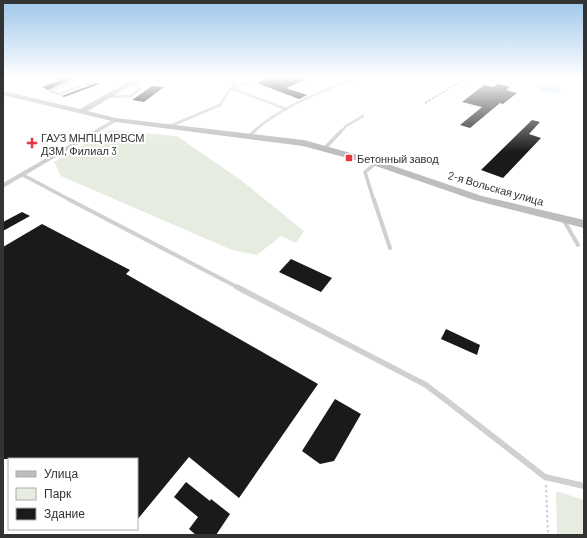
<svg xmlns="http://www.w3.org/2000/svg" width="587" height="538" viewBox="0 0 587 538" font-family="Barlow,sans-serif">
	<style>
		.green { fill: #e6ecdf }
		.water { fill: #cfe2ee }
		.building { fill: #1a1a1a }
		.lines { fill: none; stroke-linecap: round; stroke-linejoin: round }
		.path { stroke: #cdcdcd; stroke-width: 2; stroke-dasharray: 2.5 2.5; stroke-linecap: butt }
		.lane-far4 { stroke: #d0d0d0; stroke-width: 2.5 }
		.lane-far3 { stroke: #d0d0d0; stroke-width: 3.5 }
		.lane-far2 { stroke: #d0d0d0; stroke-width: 4 }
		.lane-far1 { stroke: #d0d0d0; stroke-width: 5.5 }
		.lane { stroke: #d0d0d0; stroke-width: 6 }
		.street { fill: #d0d0d0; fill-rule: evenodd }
		.secondary { fill: #bdbdbd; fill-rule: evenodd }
		.rail { stroke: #888; stroke-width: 1.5; stroke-dasharray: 2.5 1.5; stroke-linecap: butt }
		.poi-dot { fill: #e63946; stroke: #fff; stroke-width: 1.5 }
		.labels { text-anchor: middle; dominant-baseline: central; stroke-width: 4; stroke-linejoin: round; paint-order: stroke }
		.far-poi-label { font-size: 11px; fill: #333; stroke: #fff; text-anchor: start }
		.far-street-label { font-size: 11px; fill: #333; stroke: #fff }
	</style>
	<rect width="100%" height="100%" fill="#fff"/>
	<g class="green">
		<polygon points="109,130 177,136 242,181 304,231 296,243 281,236 257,255 232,250 61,176 54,162"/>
		<polygon points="556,491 584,500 584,535 557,535"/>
	</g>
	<path class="water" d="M539,85C547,84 558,85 562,91C554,95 545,93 538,88Z"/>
	<g class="building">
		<polygon points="59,77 76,77 48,90 42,87 59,81"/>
		<polygon points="272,77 312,77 286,88 307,95 299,99 257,83"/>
		<polygon points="96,83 100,84 64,97 62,96"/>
		<polygon points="498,84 510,87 506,90 517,93 503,104 500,103 470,128 460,125 482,107 462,102 484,85 493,87"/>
		<polygon points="152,86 164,87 144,102 132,100"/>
		<polygon points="532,120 540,122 529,134 541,138 503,178 481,170"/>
		<polygon points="22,212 30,216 3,231 3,222"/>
		<polygon points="42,224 130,270 126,274 318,384 239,498 189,457 137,520 137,459 3,459 3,247"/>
		<polygon points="291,259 332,278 321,292 279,272"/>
		<polygon points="446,329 480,345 477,355 441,339"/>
		<polygon points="335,399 361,414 334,461 320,464 302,451"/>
		<polygon points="186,482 210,501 211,499 230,514 216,535 196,535 189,529 198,517 174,497"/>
	</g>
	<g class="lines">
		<polyline class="path" points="546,485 548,535"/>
		<g class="lane-far4">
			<polyline points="238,77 231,88 286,109"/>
			<polyline points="81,78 50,91 59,94 104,77"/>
			<polyline points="108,97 131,96 140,89 132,83"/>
			<polyline points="168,127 220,105 231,88 262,77"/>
			<path d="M253,132C282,105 323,92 358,77"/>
			<polyline points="341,132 346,126 363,116"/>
		</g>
		<g class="lane-far3">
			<polyline points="250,135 255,131"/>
			<polyline points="325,148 341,131"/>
			<polyline points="23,175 72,201"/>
			<polyline points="374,201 365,172 376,163"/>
		</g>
		<g class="lane-far2">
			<polyline points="70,200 239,288"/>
			<polyline points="374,200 390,248"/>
			<polyline points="563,219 578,245"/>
		</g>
		<polyline class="lane-far1" points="237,287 426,385 443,398"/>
		<polyline class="lane" points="442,397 545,477 584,486"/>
		<polygon class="street" points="114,119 119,120 3,188 3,183"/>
		<polygon class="secondary" points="137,77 145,77 88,111 116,118 304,140 379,161 482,196 584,220 584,228 474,200 373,165 303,146 116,122 3,95 3,91 80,109"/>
		<polyline class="rail" points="425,103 468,77"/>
	</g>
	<linearGradient id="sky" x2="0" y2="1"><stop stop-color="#9ec6ea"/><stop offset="0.51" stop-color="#fff"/><stop offset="1" stop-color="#fff" stop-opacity="0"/></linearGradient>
	<rect width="587" height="152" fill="url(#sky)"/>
	<g class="poi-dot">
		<path d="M30 137h4v4h4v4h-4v4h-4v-4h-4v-4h4z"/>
		<rect x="345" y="154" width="8" height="8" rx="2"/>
	</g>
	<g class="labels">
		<g class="far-poi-label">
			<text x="41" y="137">ГАУЗ МНПЦ МРВСМ<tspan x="41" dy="13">ДЗМ, Филиал 3</tspan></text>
			<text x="357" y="158">Бетонный завод</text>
		</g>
		<g class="far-street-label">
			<text transform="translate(496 188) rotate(16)">2-я Вольская улица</text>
		</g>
	</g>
	<rect width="587" height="538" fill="none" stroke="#333333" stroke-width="8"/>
	<rect x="8" y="458" width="130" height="72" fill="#ffffff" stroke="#adadad"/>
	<rect x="16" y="471" width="20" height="6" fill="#bdbdbd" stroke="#adadad"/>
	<text x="44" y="478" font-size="12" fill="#333333">Улица</text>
	<rect x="16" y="488" width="20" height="12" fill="#e6ecdf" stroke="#adadad"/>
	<text x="44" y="498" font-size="12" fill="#333333">Парк</text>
	<rect x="16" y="508" width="20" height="12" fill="#1a1a1a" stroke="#adadad"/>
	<text x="44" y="518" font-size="12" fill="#333333">Здание</text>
</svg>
